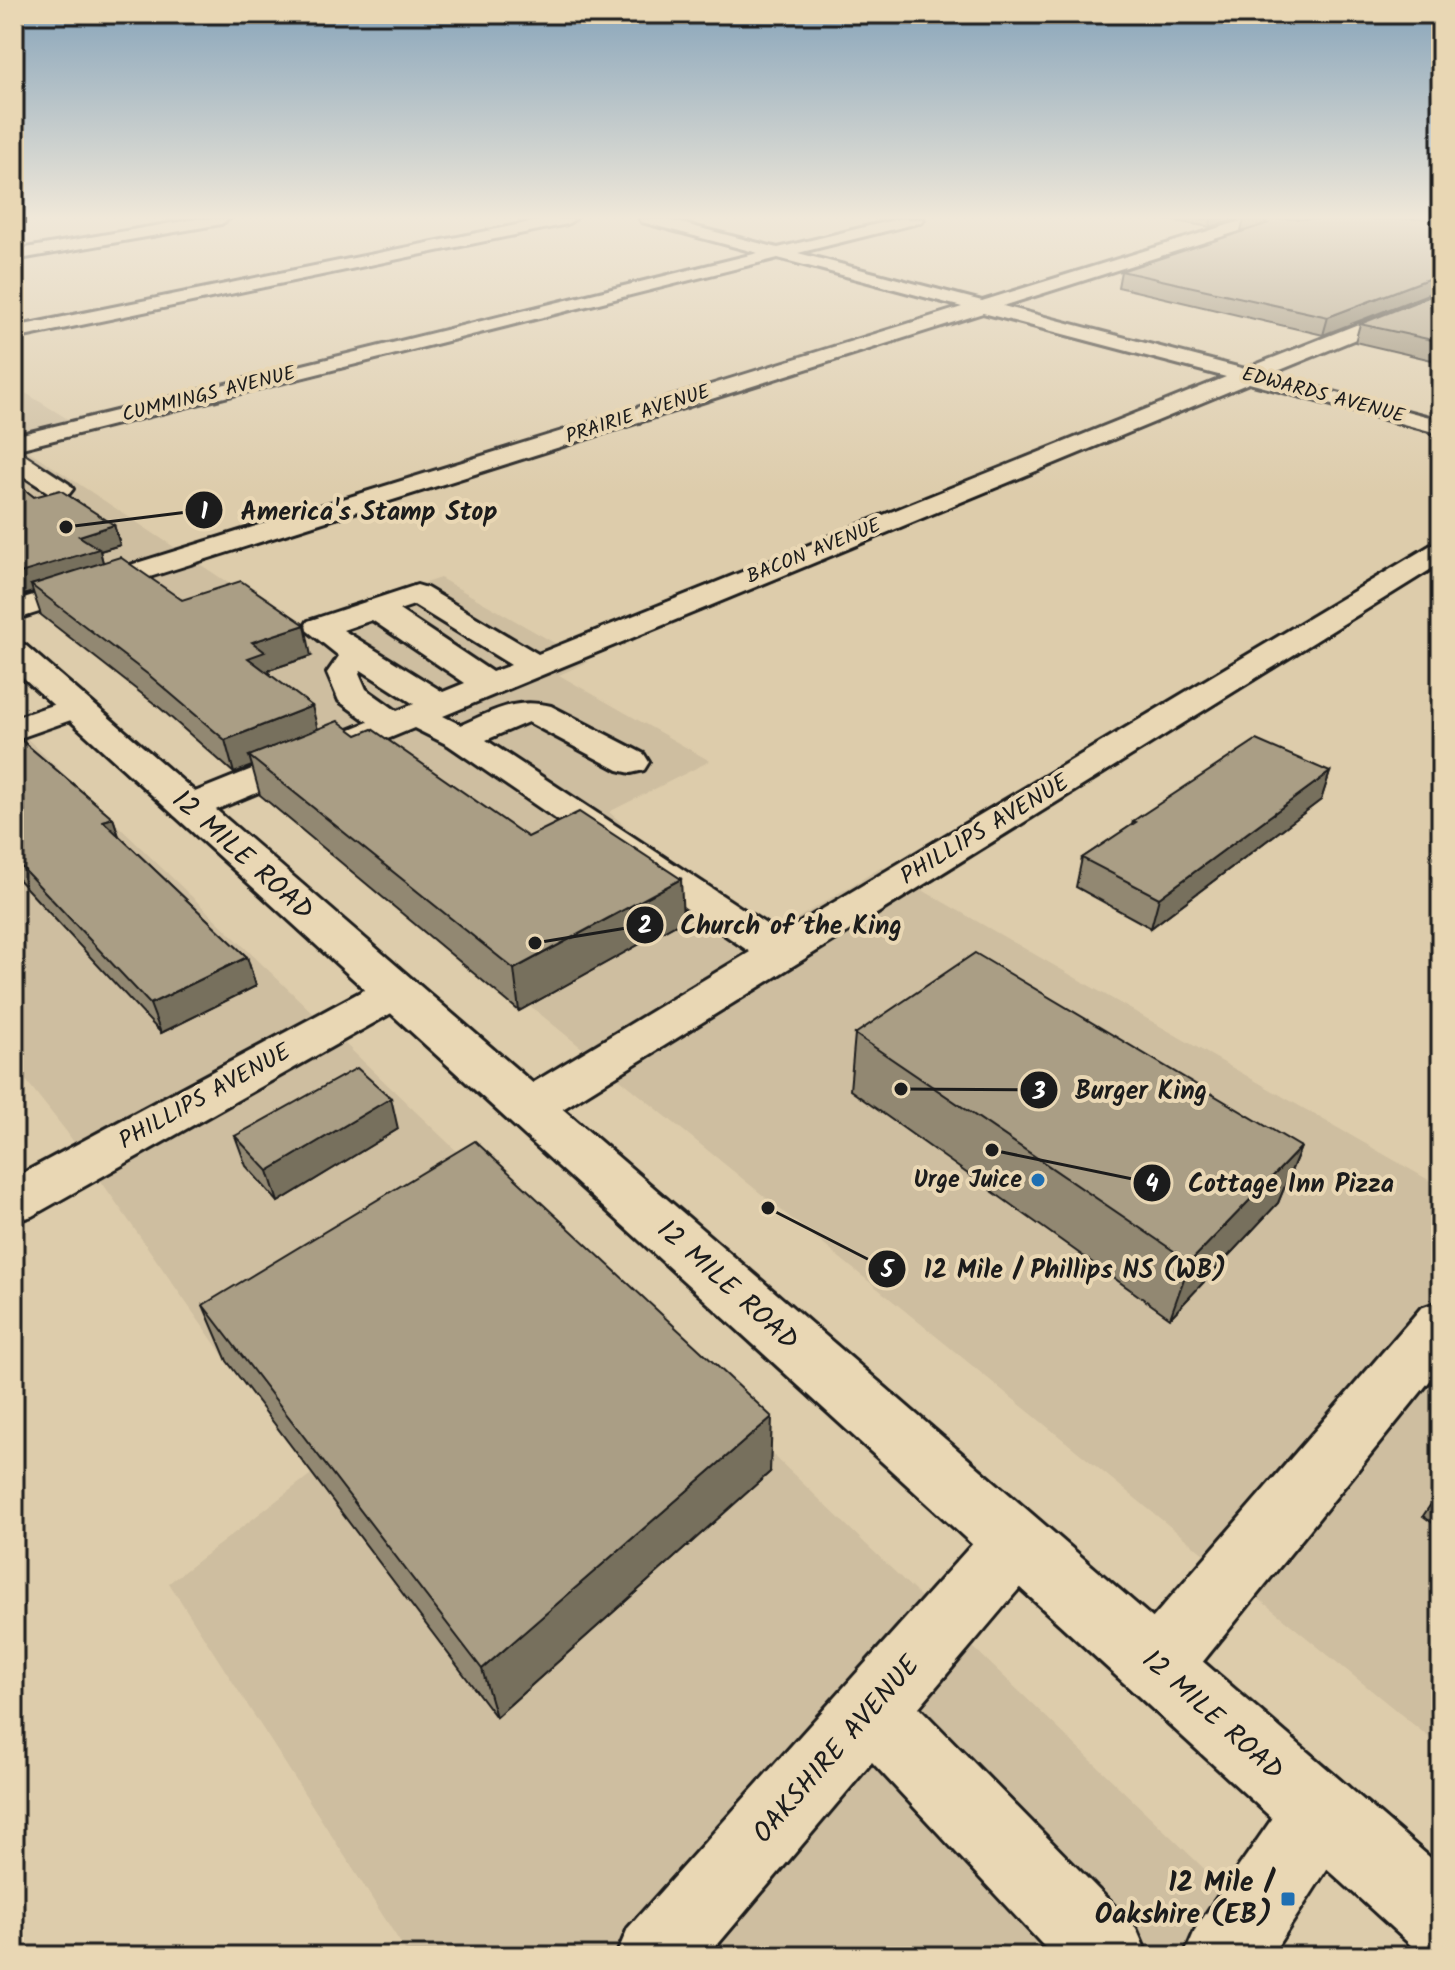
<svg xmlns="http://www.w3.org/2000/svg" width="1455" height="1970" viewBox="0 0 1455 1970" font-family="Kalam,sans-serif">
	<style>
		.built { fill: #cebea0 }
		.lines { fill: none; stroke-linecap: round; stroke-linejoin: round }
		.minor-casing { stroke: #1c1c1c; stroke-width: 6 }
		.major-casing { stroke: #1c1c1c; stroke-width: 6 }
		.minor { fill: #e9d7b4; fill-rule: evenodd }
		.major { fill: #e9d7b4; fill-rule: evenodd }
		.wall { fill: #928872; stroke: #1c1c1c; stroke-width: 2 }
		.shaded-wall { fill: #776f5d; stroke: #1c1c1c; stroke-width: 2 }
		.building { fill: #aa9e85; stroke: #1c1c1c; stroke-width: 2 }
		.poi-dot { fill: #1f6fb2; stroke: #e9d7b4; stroke-width: 3 }
		.labels { text-anchor: middle; dominant-baseline: central; stroke-width: 8; stroke-linejoin: round; paint-order: stroke }
		.far-street-label { font-size: 20px; fill: #1c1c1c; stroke: #e9d7b4 }
		.street-label { font-size: 24px; fill: #1c1c1c; stroke: #e9d7b4 }
		.poi-label { font-size: 24px; font-weight: bold; fill: #1c1c1c; stroke: #e9d7b4; text-anchor: end }
		.near-street-label { font-size: 28px; fill: #1c1c1c; stroke: #e9d7b4 }
		.near-poi-label { font-size: 28px; font-weight: bold; fill: #1c1c1c; stroke: #e9d7b4; text-anchor: end }
		.leader { fill: none; stroke: #1c1c1c; stroke-width: 3 }
		.callout-dot { fill: #1c1c1c; stroke: #e9d7b4; stroke-width: 3 }
		.mark-label { font-size: 24px; text-anchor: middle; font-weight: bold; fill: #fff }
		.callout-label { font-size: 26px; text-anchor: middle; font-weight: bold; fill: #1c1c1c; stroke: #e9d7b4; stroke-width: 8; stroke-linejoin: round; paint-order: stroke }
	</style>
	<rect width="100%" height="100%" fill="#ddccab"/>
	<filter id="ink" filterUnits="userSpaceOnUse"><feTurbulence type="fractalNoise" baseFrequency=".0125" numOctaves="2"/><feDisplacementMap in="SourceGraphic" scale="16" xChannelSelector="R" yChannelSelector="G"/><feConvolveMatrix kernelMatrix="1 2 1 2 8 2 1 2 1" color-interpolation-filters="sRGB"/></filter>
	<g filter="url(#ink)">
		<g class="built">
			<polygon points="14,386 89,432 26,449 295,627 440,578 588,662 559,675 710,761 609,812 657,854 778,930 882,867 1441,1187 1441,1747 14,586"/>
			<polygon points="14,726 1295,1956 409,1956 169,1583 319,1468 227,1361 66,1131 14,1065"/>
		</g>
		<g class="lines">
			<defs>
				<g id="minor">
					<polygon points="196,219 229,219 221,224 14,260 14,250"/>
					<polygon points="546,219 575,219 567,224 14,339 14,327"/>
					<path d="M640,219H665L778,248L898,219H924L922,222L798,253L982,301L1247,219H1270L1268,222L1003,306L1245,369L1441,291V304L1268,375L1441,420V434L1249,383L443,716L461,725C494,711 515,697 551,706L644,754L649,762L644,770L631,773L618,770L528,722L486,740L781,934L1431,545L1441,543V563L545,1120L528,1126L511,1120L504,1108L511,1096L750,952L448,745L414,728L201,816L188,819L175,816L169,808L175,800L368,722L339,701L327,673L339,656L304,628L308,621L417,585L427,588L538,654L1226,377L983,313L14,620V601L962,307L778,258L14,450V436L758,253L642,222ZM414,605L511,665L492,672L399,610ZM372,620L465,683L443,692L343,630ZM361,670L414,704L397,711L366,689L359,673Z"/>
					<polygon points="14,452 23,454 69,484 73,489 69,494 51,494 14,470"/>
					<polygon points="76,697 88,700 93,707 88,714 14,740 14,718"/>
					<polygon points="395,977 411,982 417,992 411,1002 32,1216 14,1222 14,1178 379,982"/>
					<polygon points="1441,1301 1441,1367 1180,1690 1156,1701 1132,1690 1121,1666 1132,1642 1421,1308"/>
					<polygon points="1016,1512 1039,1521 1048,1543 1039,1565 919,1707 1136,1928 1148,1956 1053,1956 872,1762 708,1956 616,1956 628,1928 993,1521"/>
					<polygon points="1321,1775 1347,1786 1358,1812 1347,1838 1271,1956 1184,1956 1196,1928 1295,1786"/>
				</g>
				<polygon id="major" points="14,643 25,645 1441,1867 1441,1956 1413,1947 14,669"/>
			</defs>
			<use href="#minor" class="minor-casing"/>
			<use href="#major" class="major-casing"/>
			<use href="#minor" class="minor"/>
			<use href="#major" class="major"/>
		</g>
		<g class="wall">
			<polygon points="1165,219 1238,219 1210,227"/>
			<polygon points="1244,219 1441,219 1323,335 1118,287 1121,271 1241,232"/>
			<polygon points="1441,292 1441,359 1436,361 1355,342 1360,324"/>
			<polygon points="14,481 34,497 114,525 120,545 100,551 103,563 182,600 311,656 269,670 270,675 318,729 357,735 528,837 683,920 519,1011 260,795 252,766 234,773 160,708 41,615 33,592 17,597 14,595"/>
			<polygon points="14,734 113,818 119,836 247,957 256,986 161,1033 14,875"/>
			<polygon points="1330,772 1321,800 1151,928 1076,887 1082,858 1132,825 1133,821"/>
			<polygon points="855,1034 1301,1147 1278,1203 1170,1318 850,1090"/>
			<polygon points="398,1129 278,1202 246,1166 235,1136"/>
			<polygon points="203,1305 770,1472 496,1717 227,1361"/>
			<polygon points="1441,1489 1441,1529 1423,1516"/>
		</g>
		<g class="shaded-wall">
			<polygon points="1211,219 1238,219 1210,227"/>
			<polygon points="1441,274 1441,289 1323,335 1328,317"/>
			<polygon points="1441,345 1441,359 1436,361"/>
			<polygon points="114,525 120,545 100,551 105,570 31,585 33,592 17,597 14,590 14,575 79,536"/>
			<polygon points="305,625 311,656 269,670 272,683 248,658 252,642"/>
			<polygon points="312,706 320,738 249,756 252,766 234,773 225,740"/>
			<polygon points="1330,772 1321,800 1151,928 1159,898"/>
			<polygon points="113,818 122,846 103,821"/>
			<polygon points="681,879 683,920 519,1011 514,969"/>
			<polygon points="247,957 256,986 161,1033 150,1004"/>
			<polygon points="391,1098 398,1129 278,1202 268,1171"/>
			<polygon points="1301,1147 1278,1203 1170,1318 1190,1262"/>
			<polygon points="772,1417 770,1472 496,1717 482,1669"/>
		</g>
		<g class="building">
			<polygon points="1246,219 1441,219 1441,274 1328,317 1121,271 1269,223"/>
			<polygon points="1441,292 1441,342 1360,324"/>
			<polygon points="14,481 34,497 60,490 114,525 79,536 99,549 14,575"/>
			<polygon points="120,557 182,600 241,581 305,625 252,642 265,652 248,658 312,706 225,740 150,676 31,585"/>
			<polygon points="338,721 357,735 372,729 528,837 579,812 681,879 514,969 249,756"/>
			<polygon points="14,734 113,818 103,821 247,957 150,1004 14,859"/>
			<polygon points="1256,740 1330,772 1159,898 1082,858 1136,822 1133,821"/>
			<polygon points="975,953 1301,1147 1190,1262 855,1034"/>
			<polygon points="357,1068 391,1098 268,1171 235,1136"/>
			<polygon points="475,1141 772,1417 482,1669 203,1305"/>
		</g>
	</g>
	<linearGradient id="sky" x2="0" y2="1"><stop stop-color="#87a4ba"/><stop offset="0.44" stop-color="#f0e8d9"/><stop offset="1" stop-color="#f0e8d9" stop-opacity="0"/></linearGradient>
	<rect width="1455" height="494" fill="url(#sky)"/>
	<g class="poi-dot">
		<circle cx="1038" cy="1180" r="8"/>
		<rect x="1280" y="1891" width="16" height="16" rx="4"/>
	</g>
	<g class="labels">
		<g class="far-street-label">
			<text transform="translate(209 395) rotate(-14)">CUMMINGS AVENUE</text>
			<text transform="translate(1323 396) rotate(15)">EDWARDS AVENUE</text>
			<text transform="translate(638 415) rotate(-18)">PRAIRIE AVENUE</text>
			<text transform="translate(814 552) rotate(-22)">BACON AVENUE</text>
		</g>
		<g class="street-label">
			<text transform="translate(985 830) rotate(-31)">PHILLIPS AVENUE</text>
			<text transform="translate(205 1097) rotate(-29)">PHILLIPS AVENUE</text>
		</g>
		<g class="poi-label">
			<text x="1022" y="1180">Urge Juice</text>
		</g>
		<g class="near-street-label">
			<text transform="translate(242 856) rotate(42)">12 MILE ROAD</text>
			<text transform="translate(727 1286) rotate(42)">12 MILE ROAD</text>
			<text transform="translate(1212 1716) rotate(42)">12 MILE ROAD</text>
			<text transform="translate(837 1750) rotate(-49)">OAKSHIRE AVENUE</text>
		</g>
		<g class="near-poi-label">
			<text x="1272" y="1883">12 Mile /<tspan x="1272" dy="32">Oakshire (EB)</tspan></text>
		</g>
	</g>
	<path class="leader" d="M66 527L204 510M535 943L645 925M901 1089L1039 1090M992 1150L1152 1183M768 1208L887 1269"/>
	<g class="callout-dot">
		<circle cx="66" cy="527" r="8"/>
		<circle cx="535" cy="943" r="8"/>
		<circle cx="901" cy="1089" r="8"/>
		<circle cx="992" cy="1150" r="8"/>
		<circle cx="768" cy="1208" r="8"/>
		<circle cx="204" cy="510" r="20"/>
		<circle cx="645" cy="925" r="20"/>
		<circle cx="1039" cy="1090" r="20"/>
		<circle cx="1152" cy="1183" r="20"/>
		<circle cx="887" cy="1269" r="20"/>
	</g>
	<g class="mark-label">
		<text x="204" y="519">1</text>
		<text x="645" y="933">2</text>
		<text x="1039" y="1099">3</text>
		<text x="1152" y="1191">4</text>
		<text x="887" y="1277">5</text>
	</g>
	<g class="callout-label">
		<text x="369" y="520">America's Stamp Stop</text>
		<text x="791" y="934">Church of the King</text>
		<text x="1141" y="1099">Burger King</text>
		<text x="1291" y="1192">Cottage Inn Pizza</text>
		<text x="1075" y="1278">12 Mile / Phillips NS (WB)</text>
	</g>
	<rect width="1455" height="1970" fill="none" stroke="#e9d7b4" stroke-width="48"/>
	<rect x="24" y="24" width="1407" height="1922" fill="none" stroke="#1c1c1c" stroke-width="3" filter="url(#ink)"/>
</svg>
